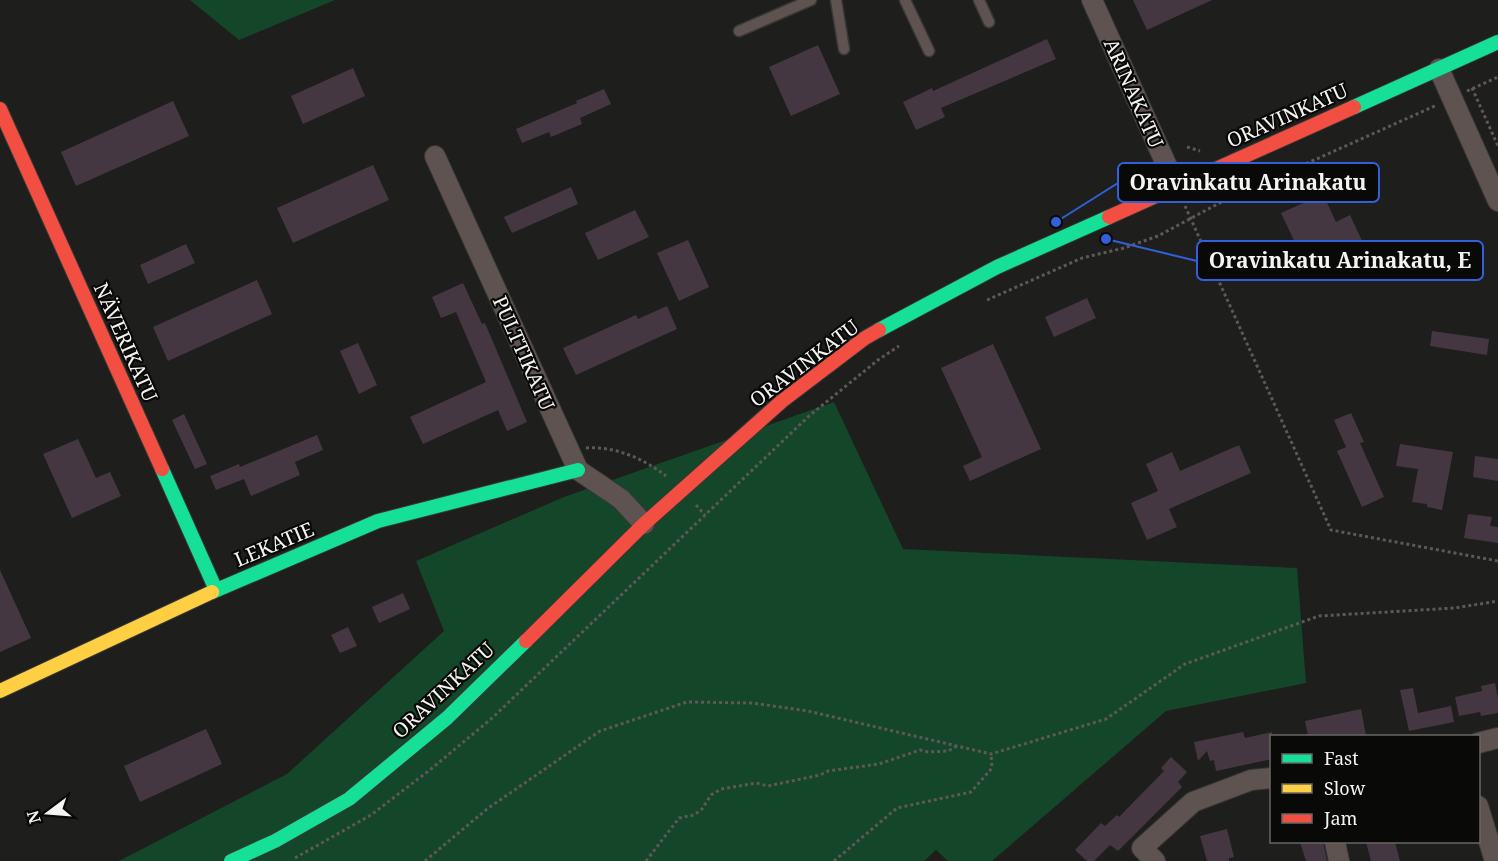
<svg xmlns="http://www.w3.org/2000/svg" width="1498" height="861" viewBox="0 0 1498 861" font-family="'Noto Serif',serif">
	<style>
		.green { fill: #14462a }
		.building { fill: #443742 }
		.lines { fill: none; stroke-linecap: round; stroke-linejoin: round }
		.lane-casing { stroke: #383837; stroke-width: 13 }
		.street-casing { stroke: #383837; stroke-width: 22 }
		.fast-casing { stroke: #383837; stroke-width: 16 }
		.slow-casing { stroke: #383837; stroke-width: 16 }
		.jam-casing { stroke: #383837; stroke-width: 16 }
		.path { stroke: #5f5857; stroke-width: 3; stroke-dasharray: 3 3; stroke-linecap: butt }
		.lane { stroke: #5f5352; stroke-width: 10 }
		.street { stroke: #5f5352; stroke-width: 20 }
		.fast { stroke: #16e098; stroke-width: 14 }
		.slow { stroke: #ffcf43; stroke-width: 14 }
		.jam { stroke: #f24e42; stroke-width: 14 }
		.labels { text-anchor: middle; dominant-baseline: central; stroke-width: 4.5; stroke-linejoin: round; paint-order: stroke }
		.street-label { font-size: 20px; fill: #f4f4f2; stroke: #090907 }
		.leader { fill: none; stroke: #325fdb; stroke-width: 2 }
		.callout-dot { fill: #325fdb; stroke: #090907; stroke-width: 2 }
		.callout { fill: #090907; stroke: #325fdb; stroke-width: 2 }
		.callout-label { font-size: 21px; text-anchor: middle; font-weight: bold; fill: #f4f4f2 }
	</style>
	<rect width="100%" height="100%" fill="#1e1e1d"/>
	<g class="green">
		<polygon points="190,0 335,0 239,40"/>
		<polygon points="834,402 903,549 1297,568 1306,683 1166,711 992,861 948,861 936,850 924,861 119,861 287,774 444,631 416,561 564,497"/>
	</g>
	<g class="building">
		<polygon points="1133,0 1212,0 1147,30"/>
		<polygon points="1047,39 1056,59 941,108 945,117 916,130 903,102 932,88 933,91"/>
		<polygon points="818,45 840,94 791,116 769,67"/>
		<polygon points="353,68 365,96 303,124 291,96"/>
		<polygon points="604,89 611,104 580,118 582,124 551,137 549,132 522,143 516,129 577,103 576,101"/>
		<polygon points="173,101 189,136 76,186 61,152"/>
		<polygon points="373,165 389,200 293,243 277,208"/>
		<polygon points="571,187 578,204 512,233 504,217"/>
		<polygon points="1323,194 1336,222 1350,215 1363,243 1307,268 1281,213"/>
		<polygon points="635,210 649,237 598,260 585,233"/>
		<polygon points="688,240 709,287 679,301 657,253"/>
		<polygon points="186,244 195,263 148,284 140,265"/>
		<polygon points="257,280 272,314 168,361 153,327"/>
		<polygon points="463,283 482,324 485,323 527,422 507,431 498,410 423,444 410,417 486,382 456,312 441,318 432,297"/>
		<polygon points="1087,298 1096,318 1054,337 1045,317"/>
		<polygon points="667,306 677,329 576,375 563,348 636,315 638,319"/>
		<polygon points="1432,331 1489,339 1487,355 1430,346"/>
		<polygon points="358,343 377,385 359,394 340,351"/>
		<polygon points="993,344 1041,449 970,481 963,466 982,457 941,368"/>
		<polygon points="1351,413 1364,442 1360,443 1384,497 1362,507 1337,451 1346,447 1334,420"/>
		<polygon points="184,414 207,464 195,469 172,420"/>
		<polygon points="317,435 323,450 295,462 300,475 251,496 244,479 216,490 210,476 239,464 240,467"/>
		<polygon points="78,439 96,478 110,472 121,496 72,518 43,454"/>
		<polygon points="1400,444 1453,452 1442,510 1427,507 1427,504 1412,502 1418,469 1396,466"/>
		<polygon points="1239,445 1251,473 1169,509 1177,527 1147,540 1131,503 1158,491 1146,464 1172,452 1180,471"/>
		<polygon points="1475,456 1498,459 1498,481 1473,477"/>
		<polygon points="1468,514 1492,517 1490,526 1498,527 1498,543 1464,538"/>
		<polygon points="0,570 31,638 0,652"/>
		<polygon points="403,593 410,609 379,623 372,607"/>
		<polygon points="348,627 357,646 340,653 331,635"/>
		<polygon points="1495,683 1498,698 1498,713 1481,716 1480,712 1459,716 1455,697 1482,691 1481,686"/>
		<polygon points="1413,688 1418,713 1451,706 1454,722 1409,731 1400,690"/>
		<polygon points="1361,709 1366,736 1308,736 1305,721"/>
		<polygon points="206,729 222,764 140,802 124,766"/>
		<polygon points="1243,732 1245,738 1272,732 1272,759 1216,771 1214,760 1210,761 1207,751 1198,761 1194,742"/>
		<polygon points="1171,757 1187,772 1178,782 1182,787 1118,851 1110,845 1094,861 1087,861 1075,850 1101,823 1105,826 1117,815 1119,817 1164,771 1161,768"/>
		<polygon points="1227,829 1234,857 1229,858 1229,861 1207,861 1200,836"/>
		<polygon points="1300,842 1323,842 1327,861 1306,861"/>
		<polygon points="1366,842 1395,842 1400,861 1371,861"/>
	</g>
	<g class="lines">
		<defs>
			<g id="lane">
				<polyline points="836,0 844,49"/>
				<polyline points="905,0 929,51"/>
				<polyline points="979,0 989,22"/>
				<polyline points="739,31 811,0"/>
			</g>
			<g id="street">
				<polyline points="1092,0 1176,186"/>
				<polyline points="1439,69 1498,201"/>
				<polyline points="435,156 578,470 621,499 644,524"/>
				<polyline points="1478,743 1498,738"/>
				<polyline points="1478,806 1495,861"/>
				<polyline points="1335,842 1339,861"/>
				<polyline points="1155,861 1142,848 1193,802 1251,780 1272,778"/>
			</g>
			<g id="fast">
				<polyline points="1354,107 1498,42"/>
				<polyline points="879,330 997,267 1109,217"/>
				<polyline points="162,469 216,590"/>
				<polyline points="212,592 378,521 578,470"/>
				<polyline points="231,861 275,841 349,799 447,718 526,641"/>
			</g>
			<polyline id="slow" points="0,691 212,592"/>
			<g id="jam">
				<polyline points="0,109 162,469"/>
				<polyline points="1109,217 1354,107"/>
				<polyline points="526,641 644,524 782,401 865,338 879,330"/>
			</g>
		</defs>
		<use href="#lane" class="lane-casing"/>
		<use href="#street" class="street-casing"/>
		<use href="#fast" class="fast-casing"/>
		<use href="#slow" class="slow-casing"/>
		<use href="#jam" class="jam-casing"/>
		<g class="path">
			<polyline points="1472,88 1498,146"/>
			<polyline points="1467,91 1498,77"/>
			<polyline points="1187,147 1200,151"/>
			<polyline points="1136,179 1139,167"/>
			<polyline points="1185,206 1331,530 1498,561"/>
			<polyline points="987,300 1082,258 1124,248 1158,236 1225,200 1437,105"/>
			<path d="M586,448C614,446 643,458 666,476"/>
			<polyline points="696,505 705,515"/>
			<polyline points="295,858 371,815 431,769 491,719 809,416 878,360 899,346"/>
			<polyline points="425,861 487,809 600,731 687,702 752,703 808,711 991,754 1106,719 1185,664 1319,616 1455,608 1498,601"/>
			<polyline points="646,861 679,818 694,815 702,809 711,795 721,789 756,783 768,786 820,775 828,771 879,764 920,750 928,752 948,751 957,746"/>
			<polyline points="834,861 897,808 971,792 992,768 991,754"/>
		</g>
		<use href="#lane" class="lane"/>
		<use href="#street" class="street"/>
		<use href="#fast" class="fast"/>
		<use href="#slow" class="slow"/>
		<use href="#jam" class="jam"/>
	</g>
	<g class="labels">
		<g class="street-label">
			<text transform="translate(1134 93) rotate(66)">ARINAKATU</text>
			<text transform="translate(1287 115) rotate(-24)">ORAVINKATU</text>
			<text transform="translate(126 342) rotate(66)">NÄVERIKATU</text>
			<text transform="translate(524 353) rotate(66)">PULTTIKATU</text>
			<text transform="translate(804 363) rotate(-37)">ORAVINKATU</text>
			<text transform="translate(274 544) rotate(-23)">LEKATIE</text>
			<text transform="translate(443 690) rotate(-43)">ORAVINKATU</text>
		</g>
	</g>
	<path class="leader" d="M1056 222L1118 183M1106 239L1197 261"/>
	<g class="callout-dot">
		<circle cx="1056" cy="222" r="6"/>
		<circle cx="1106" cy="239" r="6"/>
	</g>
	<g class="callout">
		<rect x="1118" y="163" width="261" height="39" rx="6"/>
		<rect x="1197" y="241" width="286" height="39" rx="6"/>
	</g>
	<g class="callout-label">
		<text x="1248" y="190">Oravinkatu Arinakatu</text>
		<text x="1340" y="268">Oravinkatu Arinakatu, E</text>
	</g>
	<rect x="1270" y="735" width="210" height="108" fill="#090907" stroke="#676765" stroke-width="1.5"/>
	<rect x="1282" y="754" width="30" height="9" fill="#16e098" stroke="#676765" stroke-width="1.5"/>
	<text x="1324" y="765" font-size="18" fill="#f4f4f2">Fast</text>
	<rect x="1282" y="784" width="30" height="9" fill="#ffcf43" stroke="#676765" stroke-width="1.5"/>
	<text x="1324" y="795" font-size="18" fill="#f4f4f2">Slow</text>
	<rect x="1282" y="814" width="30" height="9" fill="#f24e42" stroke="#676765" stroke-width="1.5"/>
	<text x="1324" y="825" font-size="18" fill="#f4f4f2">Jam</text>
	<g transform="translate(48 813) rotate(254)" stroke="#090907" stroke-width="4.5" paint-order="stroke">
	<path d="M0-4.5L10 22L0 15L-10 22Z" fill="#f4f4f2"/>
	<text y="-9" font-size="16" font-weight="bold" text-anchor="middle" fill="#f4f4f2">N</text>
	</g>
</svg>
